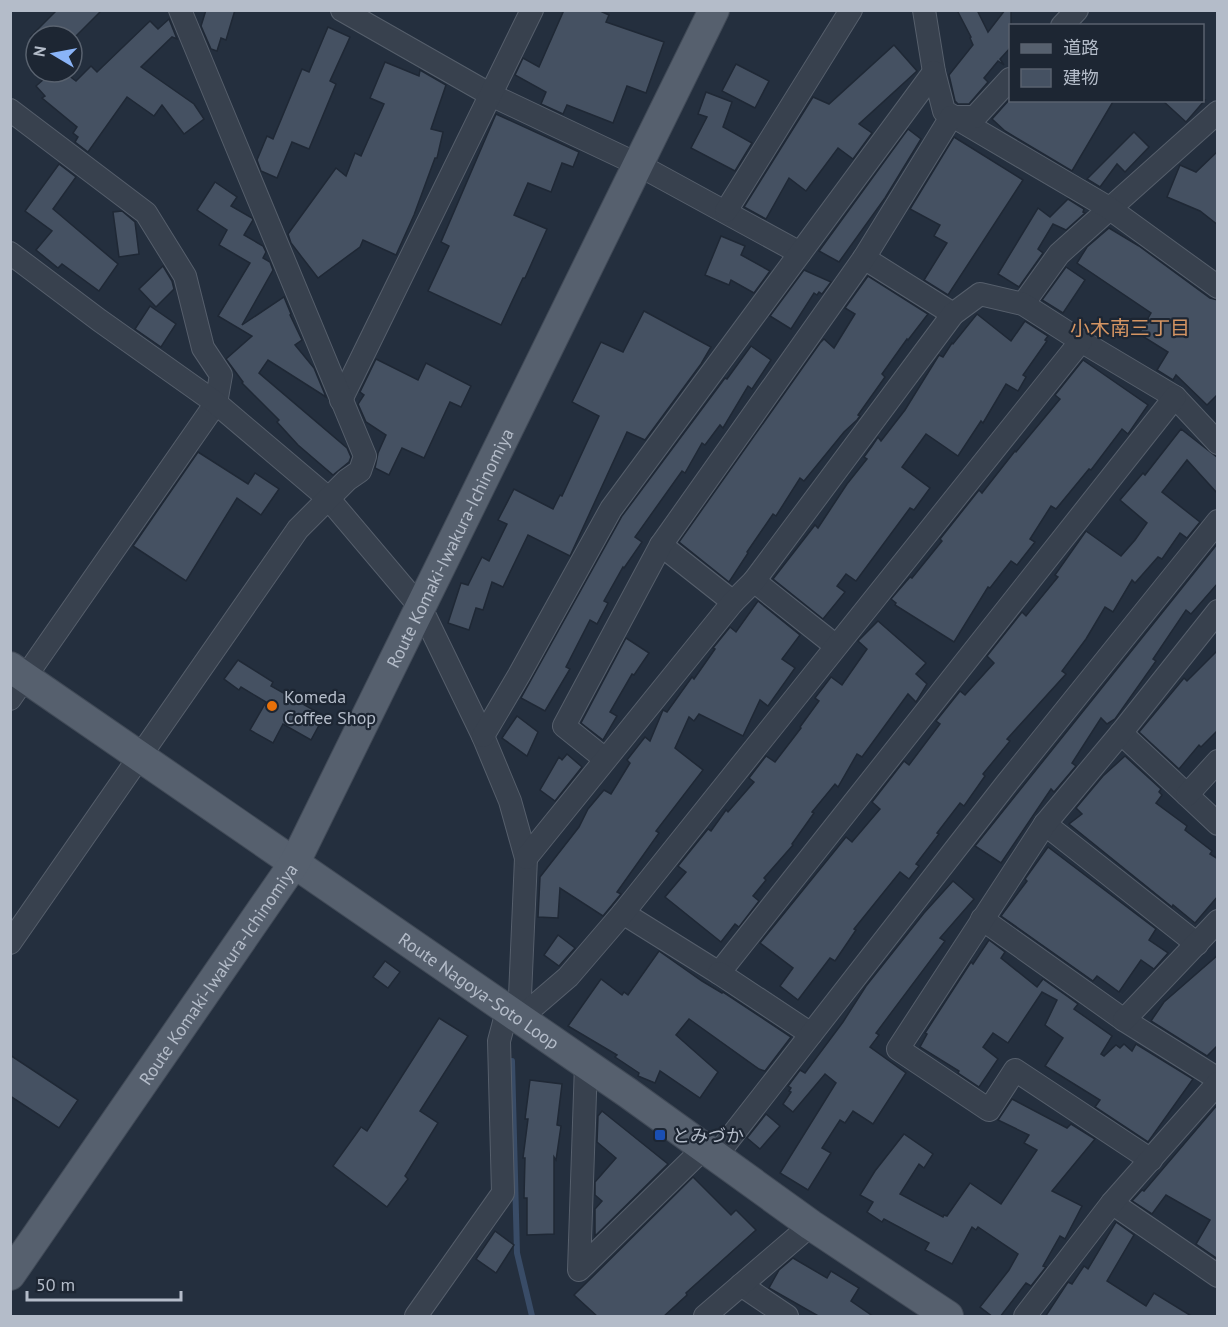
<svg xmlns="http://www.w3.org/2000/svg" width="1228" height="1327" viewBox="0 0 1228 1327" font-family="'PT Sans','Noto Sans JP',sans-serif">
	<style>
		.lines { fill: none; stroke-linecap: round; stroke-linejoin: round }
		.stream { stroke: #394c67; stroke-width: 6 }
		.building { fill: #455162; stroke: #1f2835; stroke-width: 1.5 }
		.minor-casing { stroke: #565f6c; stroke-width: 24 }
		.major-casing { stroke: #414a57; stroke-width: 32 }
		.minor { stroke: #38414e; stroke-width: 22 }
		.major { stroke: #56606e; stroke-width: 30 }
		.food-dot { fill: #e8710a; stroke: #1d2633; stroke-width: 2 }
		.transit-dot { fill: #1a4fb4; stroke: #1d2633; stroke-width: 2 }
		.labels { text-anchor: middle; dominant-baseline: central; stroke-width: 4.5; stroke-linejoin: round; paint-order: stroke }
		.street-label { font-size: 18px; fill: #b4bcc9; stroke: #1d2633 }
		.poi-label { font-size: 18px; fill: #b4bcc9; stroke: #1d2633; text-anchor: start }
		.neighbourhood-label { font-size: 20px; fill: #d59563; stroke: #1d2633 }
	</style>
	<rect width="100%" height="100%" fill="#242f3e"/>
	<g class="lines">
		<polyline class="stream" points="512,1061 517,1253 532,1316"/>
	</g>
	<g class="building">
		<polygon points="57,10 102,10 76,36 31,36"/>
		<polygon points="206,10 235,10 226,40 221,38 217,51 211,49 201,26"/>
		<polygon points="564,10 598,10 609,15 606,22 664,42 646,93 627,86 613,123 567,105 563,114 541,104 546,92 515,75 523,58 539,67"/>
		<polygon points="957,10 977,10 988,32 1005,10 1011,10 1011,47 1000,59 1004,65 998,61 984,78 988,82 969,104 958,104 955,101 949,75 973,45 970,38 971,37"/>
		<polygon points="169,19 177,39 172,37 141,67 194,104 204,119 184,134 162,105 154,116 127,97 88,152 75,142 78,137 73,133 77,127 42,98 45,96 36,86 52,72 64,72 76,81 91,66 97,72 150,21 158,29"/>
		<polygon points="328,27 350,37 330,81 336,84 309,149 292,142 277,178 261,171 257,160 267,136 273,139 302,69 309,72"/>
		<polygon points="894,45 917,71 859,124 872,133 853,159 838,148 806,191 789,178 766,219 744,207 813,97 829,104"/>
		<polygon points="385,62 419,76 420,70 446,85 431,129 443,132 437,158 435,158 414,215 396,255 363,240 360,247 318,278 291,243 288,234 336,168 346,176 355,153 361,156 384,104 370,98"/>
		<polygon points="736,64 769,81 755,108 722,91"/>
		<polygon points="706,92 732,102 723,127 752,143 735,171 691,148 707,117 698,114"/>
		<polygon points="1009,100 1114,100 1072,171 1005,131 992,119"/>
		<polygon points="1162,100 1205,100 1186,122"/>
		<polygon points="496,114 579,152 573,167 562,163 551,192 528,183 514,215 547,229 525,278 523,278 501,325 428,291 449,246 441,242"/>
		<polygon points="908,129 921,139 885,198 839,262 819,251"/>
		<polygon points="1134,132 1149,147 1125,172 1117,164 1100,187 1087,179"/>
		<polygon points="954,137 1023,180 948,295 924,280 947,243 934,236 940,225 910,209"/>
		<polygon points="1218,151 1218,225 1200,211 1167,197 1180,165 1196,172"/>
		<polygon points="59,164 76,177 53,209 118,264 99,291 62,264 58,268 36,250 52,231 25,211"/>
		<polygon points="215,182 237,197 231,206 252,218 253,220 244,235 263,246 266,252 263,258 270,262 273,270 242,325 284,297 291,314 290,315 302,340 295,345 314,368 326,397 268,360 259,373 347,448 351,457 349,462 333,475 298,445 277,422 279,420 242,383 243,382 226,359 252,336 218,316 250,263 219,245 227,230 197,210"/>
		<polygon points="1068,199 1084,209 1083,212 1085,213 1066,230 1053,224 1038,249 1043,253 1019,287 998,274 1038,208 1050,217"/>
		<polygon points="122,211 135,222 139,254 119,257 113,212"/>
		<polygon points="1109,228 1139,246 1210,298 1218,300 1218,394 1207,405 1176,375 1173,380 1157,370 1168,352 1139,334 1151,313 1077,263 1087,247"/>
		<polygon points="721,236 745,246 741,255 770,271 754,293 731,280 729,285 705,275"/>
		<polygon points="163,266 172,281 174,289 156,307 139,289"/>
		<polygon points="1066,267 1085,280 1063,313 1042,300"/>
		<polygon points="804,270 831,282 822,294 819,292 817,295 814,293 791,329 770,316"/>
		<polygon points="868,276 928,314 908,340 907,339 882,374 885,377 858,415 860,416 857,420 844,432 804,481 800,478 776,516 773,514 747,552 748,553 729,582 679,542 820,343 824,339 834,348 855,314 845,308"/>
		<polygon points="150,306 176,324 161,347 135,329"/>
		<polygon points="644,311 711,347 701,364 645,440 627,432 570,556 528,535 503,587 492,582 483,610 476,608 469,630 448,623 461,583 468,585 482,557 489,561 507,524 498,520 514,489 553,509 560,495 562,496 599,416 572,402 601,342 623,352"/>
		<polygon points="977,314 1011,341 1025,321 1048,336 1045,340 1047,341 1023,375 1026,377 1018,391 1006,384 983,423 981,421 958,456 926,434 902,467 930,488 914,510 910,508 856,581 846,574 837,586 845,592 823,619 773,579 815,525 818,528 847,484 867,459 864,457 872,446 878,437 881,441 905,410 939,355 943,357 952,343 953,344"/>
		<polygon points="751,346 771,360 752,389 748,386 723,428 720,425 705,445 702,443 685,473 682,471 635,537 642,542 624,568 623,567 604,601 608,603 597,624 590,620 566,667 570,669 545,711 521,698 622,516 725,378 727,379"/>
		<polygon points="376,359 418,380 426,363 471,386 461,407 450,402 424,458 402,448 389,475 375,468 378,453 386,435 366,422 358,404 364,395 360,392"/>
		<polygon points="1083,360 1148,405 1128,434 1122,429 1091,470 1089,469 1056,509 1051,506 1030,539 1035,542 1017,565 1011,561 990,588 988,587 954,642 895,605 896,603 891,599 910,577 912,578 942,541 940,539 979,490 982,493 1015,451 1016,452 1060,399 1055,395"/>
		<polygon points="1181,429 1218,458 1218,494 1187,460 1162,492 1200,522 1187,538 1180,533 1162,559 1158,557 1135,583 1132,580 1113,612 1105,607 1086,639 1062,671 1066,674 1007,739 1010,741 983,774 985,776 964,806 960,803 937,833 939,834 916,864 919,866 909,879 900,872 854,929 856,930 835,961 830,958 798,1000 780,986 793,968 760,943 846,837 852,842 880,809 872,802 904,761 909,765 940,724 936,721 960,691 965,695 994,663 987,656 1022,612 1026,616 1058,577 1055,575 1086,531 1121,556 1135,540 1147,523 1120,500 1143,473 1145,475"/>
		<polygon points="198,452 248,484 255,473 279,489 261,515 237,498 186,581 133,546"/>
		<polygon points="1218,543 1218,583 1191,614 1186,610 1153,659 1156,661 1115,719 1107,724 1101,718 1072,763 1076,766 1054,792 1051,789 1001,863 975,846"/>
		<polygon points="758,601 800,635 782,659 795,668 768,706 760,700 743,736 699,714 694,721 689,717 675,748 703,770 656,831 659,833 617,892 621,894 603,916 560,888 558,918 538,917 540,877 579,827 588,809 604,790 611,794 630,763 627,760 645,737 650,741 663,710 667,712 692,677 694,679 715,649 713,648 730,627 736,632"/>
		<polygon points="878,621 926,663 916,674 927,684 916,702 908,694 862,757 857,754 838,787 835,784 812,812 814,813 792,844 793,845 764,878 766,880 753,896 759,901 739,927 735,924 721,942 665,897 686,872 678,866 708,829 711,831 726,810 728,812 754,782 749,778 766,756 775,762 801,728 800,727 819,701 815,698 831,677 842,685 867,649 858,641"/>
		<polygon points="626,638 649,653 634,675 632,674 610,712 617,716 603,740 581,723"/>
		<polygon points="1218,650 1218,730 1201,747 1199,745 1179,769 1139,732 1184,678 1187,681"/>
		<polygon points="238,660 273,682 271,686 324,716 311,740 283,724 273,743 250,730 266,702 241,687 239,690 224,679"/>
		<polygon points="517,716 538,732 527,756 502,738"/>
		<polygon points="567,754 582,767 555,801 540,790 559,757 562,760"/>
		<polygon points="1125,756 1161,789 1159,792 1162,795 1156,803 1187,826 1185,830 1212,851 1210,854 1218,859 1218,896 1195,923 1173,905 1172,907 1069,824 1082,814 1076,808 1103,776"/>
		<polygon points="1048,847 1156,929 1149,940 1168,953 1154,969 1141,960 1119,992 1097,976 1093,981 1001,916 1027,881 1025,879"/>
		<polygon points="953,881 974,899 940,938 945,941 876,1033 879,1035 870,1047 906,1073 873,1124 853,1111 845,1123 840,1120 822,1148 831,1153 808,1190 780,1173 836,1083 825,1074 793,1112 783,1104 791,1092 789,1091 791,1088 788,1086 800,1070 805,1073 843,1022 866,986 924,913"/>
		<polygon points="558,935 575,948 559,966 544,955"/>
		<polygon points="989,940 1005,952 1001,958 1037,987 1043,979 1078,1004 1074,1009 1112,1036 1101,1054 1104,1056 1116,1045 1120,1048 1124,1044 1132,1051 1136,1044 1193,1079 1148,1142 1095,1107 1100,1100 1045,1066 1063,1038 1045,1025 1057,1000 1042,992 1008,1043 993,1033 983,1047 998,1059 979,1087 958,1073 959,1071 920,1047 927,1034 925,1033 971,962 973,964"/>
		<polygon points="659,951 702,981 722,993 723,992 791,1037 765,1071 759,1069 689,1019 676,1035 718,1072 700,1098 660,1071 655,1083 638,1076 639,1073 615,1057 617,1055 568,1026 601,979 622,995 624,992 628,995"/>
		<polygon points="1218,955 1218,1045 1207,1056 1151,1021 1164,1002"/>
		<polygon points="385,961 400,972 388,988 373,977"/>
		<polygon points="439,1018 468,1036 420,1111 438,1123 405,1176 408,1179 387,1207 333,1166 361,1127 367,1131"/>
		<polygon points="10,1055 78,1100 59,1128 10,1096"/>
		<polygon points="530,1080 562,1084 557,1125 561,1126 556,1160 554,1157 554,1234 527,1235 527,1198 524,1198 525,1158 523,1158 528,1119 525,1119"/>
		<polygon points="1012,1099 1067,1128 1071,1124 1095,1139 1052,1191 1082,1206 1065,1239 1060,1236 1043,1266 1046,1267 1031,1286 1026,1283 1000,1317 993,1317 980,1307 1009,1270 1018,1254 978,1227 976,1230 972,1227 952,1264 925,1250 929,1243 884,1219 882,1222 867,1212 873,1202 860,1195 875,1171 904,1134 933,1154 924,1168 919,1164 900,1194 943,1217 944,1215 947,1216 970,1183 1001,1204 1037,1150 1024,1143 1029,1135 998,1120"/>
		<polygon points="1218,1104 1218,1259 1196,1244 1210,1220 1166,1195 1152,1214 1132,1201 1142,1190 1144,1191"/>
		<polygon points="602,1111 668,1164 595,1236 595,1209 602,1201 595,1195 595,1182 616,1158 597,1142 598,1116"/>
		<polygon points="766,1114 780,1126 760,1149 747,1138"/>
		<polygon points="693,1177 731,1215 736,1210 756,1230 686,1293 687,1295 663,1317 598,1317 574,1295"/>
		<polygon points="1116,1222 1134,1235 1107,1281 1146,1306 1154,1293 1193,1317 1045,1317 1068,1282 1072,1284 1084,1266 1088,1269"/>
		<polygon points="495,1231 514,1245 496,1273 476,1259"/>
		<polygon points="793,1258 827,1278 831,1271 859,1288 851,1301 874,1317 820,1317 769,1288 779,1270"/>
	</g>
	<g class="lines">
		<defs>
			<g id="minor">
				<polyline points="342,10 491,95 637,164 800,253"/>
				<polyline points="924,10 934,72"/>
				<polyline points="1062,26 1077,10"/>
				<polyline points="10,110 146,213 185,276 203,348 221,375 216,403 10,699"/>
				<polyline points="726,211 851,10"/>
				<polyline points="10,253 99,320 216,403 328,498 421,608 483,736 510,801 526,858 519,1019"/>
				<polyline points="864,258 953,314"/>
				<polyline points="1023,304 1059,254 1218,112"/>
				<polyline points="341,400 532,10"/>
				<polyline points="661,545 733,602"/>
				<polyline points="754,581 836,646"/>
				<polyline points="1121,733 1218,824"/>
				<polyline points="483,736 519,675 611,509 934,72 944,111 1109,208 1218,287"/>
				<polyline points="605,759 564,726 661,545 864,258 951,117 975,117 1010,79"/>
				<polyline points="1187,795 1218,761"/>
				<polyline points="1045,824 1197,944"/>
				<polyline points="526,858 733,602 754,581 953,314 980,294 1023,304 1081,341 1175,397 1218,443"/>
				<polyline points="623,913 719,973 1175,397"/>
				<polyline points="982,919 1124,1020 1218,1079"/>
				<polyline points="10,943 298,529 347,480 360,471 365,456 180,10"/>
				<polyline points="719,973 811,1034"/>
				<polyline points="519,1019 568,977 623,913 1081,341"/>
				<polyline points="1124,1020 1218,921"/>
				<polyline points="586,1064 579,1270 704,1148"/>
				<polyline points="716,1156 1007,783 1218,521"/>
				<polyline points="1151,1160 1015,1070 989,1110 898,1049 1045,824 1121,733 1218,611"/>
				<polyline points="1112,1203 1218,1276"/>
				<polyline points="741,1285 787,1316"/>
				<polyline points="416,1316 503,1193 499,1041 507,1011"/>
				<polyline points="705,1316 811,1225"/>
				<polyline points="1025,1316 1112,1203 1218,1083"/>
			</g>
			<g id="major">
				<path id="s1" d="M10,667L628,1093L811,1225L948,1316"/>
				<path id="s2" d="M10,1275L295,862L714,10"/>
			</g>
		</defs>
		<use href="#minor" class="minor-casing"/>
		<use href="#major" class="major-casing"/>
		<use href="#minor" class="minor"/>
		<use href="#major" class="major"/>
	</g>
	<circle class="food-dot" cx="272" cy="706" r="6"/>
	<rect class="transit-dot" x="654" y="1129" width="12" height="12" rx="3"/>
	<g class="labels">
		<g class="street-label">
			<text stroke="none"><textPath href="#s2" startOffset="852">Route Komaki-Iwakura-Ichinomiya</textPath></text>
			<text stroke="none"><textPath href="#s2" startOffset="366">Route Komaki-Iwakura-Ichinomiya</textPath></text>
			<text stroke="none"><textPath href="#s1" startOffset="570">Route Nagoya-Soto Loop</textPath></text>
		</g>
		<g class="poi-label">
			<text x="284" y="696">Komeda<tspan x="284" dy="21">Coffee Shop</tspan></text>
			<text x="672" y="1135">とみづか</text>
		</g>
		<g class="neighbourhood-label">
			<text x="1130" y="328">小木南三丁目</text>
		</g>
	</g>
	<rect width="1228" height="1327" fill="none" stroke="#b4bcc9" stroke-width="24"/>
	<rect x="1009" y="24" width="195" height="78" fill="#1d2633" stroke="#59626f" stroke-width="1.5"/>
	<rect x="1021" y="44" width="30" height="9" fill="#56606e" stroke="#59626f" stroke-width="1.5"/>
	<text x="1063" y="54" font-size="18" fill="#b4bcc9">道路</text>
	<rect x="1021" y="69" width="30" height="18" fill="#455162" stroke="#59626f" stroke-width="1.5"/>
	<text x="1063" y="84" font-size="18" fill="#b4bcc9">建物</text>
	<g transform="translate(54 54) rotate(280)"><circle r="28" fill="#1d2633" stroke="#59626f" stroke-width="1.5"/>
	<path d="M0-4.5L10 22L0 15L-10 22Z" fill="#8ab4f8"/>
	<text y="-9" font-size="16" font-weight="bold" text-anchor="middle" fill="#b4bcc9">N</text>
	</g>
	<path d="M27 1291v9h154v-9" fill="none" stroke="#b4bcc9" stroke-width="3"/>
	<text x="36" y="1291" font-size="18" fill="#b4bcc9" stroke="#1d2633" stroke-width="4.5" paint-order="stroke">50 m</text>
</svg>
